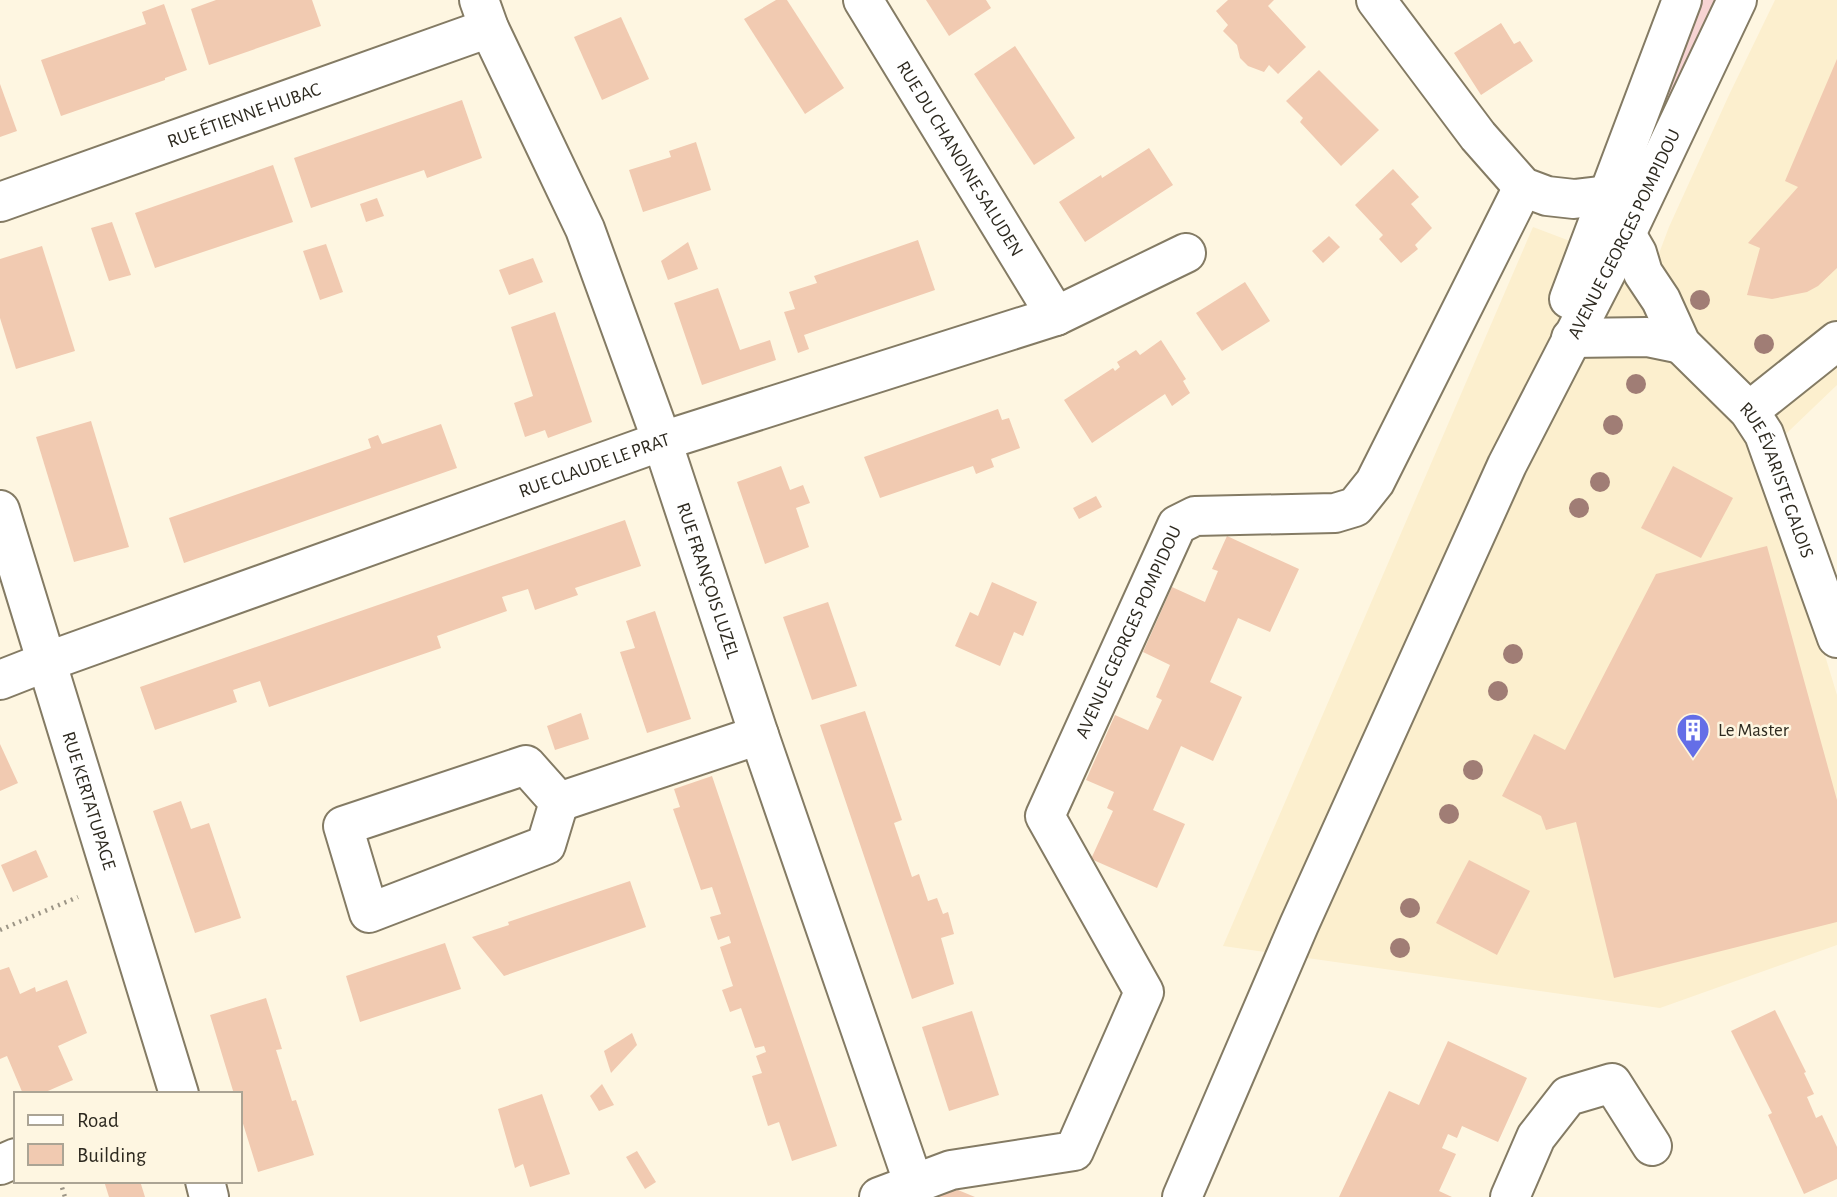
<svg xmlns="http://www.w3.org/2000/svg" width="1837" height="1197" viewBox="0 0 1837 1197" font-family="'Alegreya Sans',sans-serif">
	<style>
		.built { fill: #fcefce }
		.green { fill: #f7d4d3 }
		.building { fill: #f1cab1 }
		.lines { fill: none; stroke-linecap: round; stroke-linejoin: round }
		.minor-casing { stroke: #847b64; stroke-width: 42 }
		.major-casing { stroke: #847b64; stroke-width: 42 }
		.path { stroke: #9c9586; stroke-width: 4.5; stroke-dasharray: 2 5; stroke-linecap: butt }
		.minor { stroke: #fff; stroke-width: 38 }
		.major { stroke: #fff; stroke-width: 38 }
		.tree { fill: #a07d75 }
		.labels { text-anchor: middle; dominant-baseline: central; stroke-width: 5; stroke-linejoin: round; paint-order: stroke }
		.street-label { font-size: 19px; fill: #2e2a20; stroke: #fef6e1 }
		.poi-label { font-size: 19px; fill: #2e2a20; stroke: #fef6e1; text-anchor: start }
	</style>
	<rect width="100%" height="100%" fill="#fef6e1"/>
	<polygon class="built" points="1775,0 1837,0 1837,385 1764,455 1837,695 1837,945 1660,1008 1223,946 1533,227 1652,272 1669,227 1729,95"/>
	<polygon class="green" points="1702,0 1716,0 1554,352"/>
	<g class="building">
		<polygon points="216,0 312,0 321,26 209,65 191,9"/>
		<polygon points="776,0 787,0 844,88 805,114 744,19"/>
		<polygon points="926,0 986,0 991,8 949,36"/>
		<polygon points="1228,0 1274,0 1268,6 1306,47 1278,74 1269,65 1264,72 1248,66 1240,58 1237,45 1223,31 1228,25 1216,11"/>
		<polygon points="164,4 187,70 165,78 165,80 61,116 41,60 146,24 142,12"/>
		<polygon points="621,17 649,79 602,100 574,37"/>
		<polygon points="1501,23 1514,44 1520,41 1533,61 1481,95 1454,53"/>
		<polygon points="1015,46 1075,138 1034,165 974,74"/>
		<polygon points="1837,59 1837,268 1818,286 1807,292 1772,299 1747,295 1760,248 1748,243 1798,187 1785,181"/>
		<polygon points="1319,70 1379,130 1341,166 1300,122 1303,118 1286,101"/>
		<polygon points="0,84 17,131 0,137"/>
		<polygon points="462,100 482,158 427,178 424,170 311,208 294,158"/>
		<polygon points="696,142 711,190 643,212 629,170 671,157 669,151"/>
		<polygon points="1149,148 1173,185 1085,242 1059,202 1101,175 1102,178"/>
		<polygon points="273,165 293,222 155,268 135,213"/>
		<polygon points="1393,169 1419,197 1411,204 1432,228 1415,245 1418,249 1401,263 1379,239 1383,235 1355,205"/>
		<polygon points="377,198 384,216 366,222 360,204"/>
		<polygon points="112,222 131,275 109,281 91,228"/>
		<polygon points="1329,236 1340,247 1323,263 1312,251"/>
		<polygon points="918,240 935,290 804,335 809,349 798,353 784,312 795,309 789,292 817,283 814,276"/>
		<polygon points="688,242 698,269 668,280 661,261"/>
		<polygon points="326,244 343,292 320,300 303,251"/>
		<polygon points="42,246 75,351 16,369 0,318 0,259"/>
		<polygon points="533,258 543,282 509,295 499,270"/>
		<polygon points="1245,282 1270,321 1222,351 1196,313"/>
		<polygon points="718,288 740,350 770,340 776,360 702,385 674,303"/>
		<polygon points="555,312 592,422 548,438 545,430 525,437 514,403 533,396 511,327"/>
		<polygon points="1161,340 1186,379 1183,381 1190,393 1172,406 1165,394 1092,443 1064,400 1113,368 1115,371 1120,367 1117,362 1136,350 1140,355"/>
		<polygon points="998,409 1002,420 1009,418 1020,448 991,459 994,467 976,474 973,466 880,498 864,457"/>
		<polygon points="91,421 129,547 74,562 36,437"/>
		<polygon points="441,424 457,468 184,563 169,518 371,448 368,439 378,435 382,444"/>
		<polygon points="781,466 790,490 803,485 810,503 796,508 809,547 765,564 737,482"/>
		<polygon points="1673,466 1733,498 1701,558 1641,528"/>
		<polygon points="1096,496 1102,507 1079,519 1073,508"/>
		<polygon points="625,520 641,566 575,588 578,595 535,610 528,589 502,597 507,611 437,636 441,648 269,707 260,681 233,690 237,702 155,730 140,687"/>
		<polygon points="1227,536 1299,569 1270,632 1238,618 1210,682 1242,697 1213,761 1181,746 1153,810 1185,824 1157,888 1091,859 1113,811 1107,808 1114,792 1086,780 1115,715 1148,730 1162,700 1156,697 1170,665 1143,652 1172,587 1205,602 1218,571 1212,569"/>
		<polygon points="1767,546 1837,800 1837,922 1614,978 1576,822 1546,830 1541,816 1502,796 1534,734 1565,750 1656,574"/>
		<polygon points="992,582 1037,602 1023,636 1014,632 1000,666 955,646 970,612 978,616"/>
		<polygon points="828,602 857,686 812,700 783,617"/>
		<polygon points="655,611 691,719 647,733 620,652 635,648 626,621"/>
		<polygon points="865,711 902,820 894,823 912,877 919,874 928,901 937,898 943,914 948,912 954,934 941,938 954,984 912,999 820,725"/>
		<polygon points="581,713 589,739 555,750 547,726"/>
		<polygon points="0,744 18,783 0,791"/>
		<polygon points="712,776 837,1146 792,1161 779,1122 768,1126 752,1076 762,1073 756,1056 766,1052 764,1046 755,1048 741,1008 730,1012 722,990 733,986 720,947 731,943 729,936 718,940 710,917 721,914 712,887 701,890 673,809 680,807 674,789"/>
		<polygon points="181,801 191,829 209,823 241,918 195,933 153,811"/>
		<polygon points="36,850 48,877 13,892 1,865"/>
		<polygon points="1469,860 1530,891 1497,955 1436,923"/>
		<polygon points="630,881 646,927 504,976 472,937 509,925 508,922"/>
		<polygon points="445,943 461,989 360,1022 346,976"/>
		<polygon points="9,967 20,994 35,987 36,992 67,980 87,1033 58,1046 73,1080 41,1094 23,1094 7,1056 0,1059 0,970"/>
		<polygon points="266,998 282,1049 276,1050 292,1101 296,1100 314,1155 258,1172 240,1114 240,1094 234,1094 210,1015"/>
		<polygon points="1775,1010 1806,1072 1804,1073 1814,1094 1807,1097 1816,1118 1822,1115 1837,1147 1837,1179 1804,1194 1768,1115 1772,1113 1731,1031"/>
		<polygon points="972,1011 999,1095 949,1111 922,1027"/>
		<polygon points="632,1033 637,1045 611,1073 604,1051"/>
		<polygon points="1448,1041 1527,1078 1498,1142 1462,1126 1457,1138 1448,1134 1442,1148 1456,1154 1439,1191 1452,1197 1339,1197 1389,1091 1419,1105"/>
		<polygon points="602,1084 614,1105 599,1111 590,1096"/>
		<polygon points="542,1094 570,1174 530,1187 523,1164 515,1168 498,1109"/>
		<polygon points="637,1151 656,1182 645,1189 626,1157"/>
		<polygon points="104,1181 140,1181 145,1197 109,1197"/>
		<polygon points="941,1183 975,1197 935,1197"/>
	</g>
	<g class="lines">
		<defs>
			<g id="minor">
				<path id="s1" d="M479,0L489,28L585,229L662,441L759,735L910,1173"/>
				<path id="s2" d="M863,0L1056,316"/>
				<polyline points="1376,0 1478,136 1523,187 1547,196 1574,199 1608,195"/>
				<path id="s3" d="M0,202L489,28"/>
				<path id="s4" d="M1626,234L1637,253L1643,273L1661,300L1681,344L1749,411L1764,434L1837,638"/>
				<polyline points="1571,338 1647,337 1681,344"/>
				<polyline points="1749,411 1837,341"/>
				<path id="s5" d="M0,510L179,1094"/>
				<path id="s6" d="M0,680L46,662L662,441L1056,316L1186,253"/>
				<polygon points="526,765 559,802 546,845 369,913 343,826"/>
				<polyline points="559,802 759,735"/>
				<polyline points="0,1165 16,1158"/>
				<polyline points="205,1181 209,1197"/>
				<path id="s7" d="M879,1197L951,1170L1074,1151L1144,992L1045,816L1177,525L1195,516L1335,513L1355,507L1375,482L1523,187"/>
				<polyline points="1510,1197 1536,1137 1568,1096 1612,1083 1652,1146"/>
			</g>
			<g id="major">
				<polyline points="1569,299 1682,0"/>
				<path id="s8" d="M1182,1197L1299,925L1507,465L1626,234L1737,0"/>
			</g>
		</defs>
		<use href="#minor" class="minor-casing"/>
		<use href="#major" class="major-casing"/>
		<g class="path">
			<polyline points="0,930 78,897"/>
			<polyline points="60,1181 65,1197"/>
		</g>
		<use href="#minor" class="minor"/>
		<use href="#major" class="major"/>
	</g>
	<g class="tree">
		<circle cx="1700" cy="300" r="10"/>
		<circle cx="1764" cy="344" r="10"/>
		<circle cx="1636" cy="384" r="10"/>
		<circle cx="1613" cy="425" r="10"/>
		<circle cx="1600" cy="482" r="10"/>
		<circle cx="1579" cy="508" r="10"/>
		<circle cx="1513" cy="654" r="10"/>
		<circle cx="1498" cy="691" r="10"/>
		<circle cx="1473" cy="770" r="10"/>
		<circle cx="1449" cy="814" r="10"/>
		<circle cx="1410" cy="908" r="10"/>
		<circle cx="1400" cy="948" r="10"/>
	</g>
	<defs>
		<symbol id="building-pin" viewBox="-11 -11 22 30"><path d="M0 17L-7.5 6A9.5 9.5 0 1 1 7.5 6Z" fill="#646ee7" stroke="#fef6e1"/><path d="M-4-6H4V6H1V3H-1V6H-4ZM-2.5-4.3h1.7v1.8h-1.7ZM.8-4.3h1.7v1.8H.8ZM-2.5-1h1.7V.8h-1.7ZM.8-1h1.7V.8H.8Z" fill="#fff"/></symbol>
	</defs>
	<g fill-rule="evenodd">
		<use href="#building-pin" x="1674" y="711" width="38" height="52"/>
	</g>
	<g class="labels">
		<g class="street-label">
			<text stroke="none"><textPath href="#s3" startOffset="259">RUE ÉTIENNE HUBAC</textPath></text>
			<text stroke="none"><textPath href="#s2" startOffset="186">RUE DU CHANOINE SALUDEN</textPath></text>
			<text stroke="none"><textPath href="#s8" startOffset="1060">AVENUE GEORGES POMPIDOU</textPath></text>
			<text stroke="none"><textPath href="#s6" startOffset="632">RUE CLAUDE LE PRAT</textPath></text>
			<text stroke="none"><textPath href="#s4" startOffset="294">RUE ÉVARISTE GALOIS</textPath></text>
			<text stroke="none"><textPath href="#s1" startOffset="625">RUE FRANÇOIS LUZEL</textPath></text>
			<text stroke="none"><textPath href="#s7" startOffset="779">AVENUE GEORGES POMPIDOU</textPath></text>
			<text stroke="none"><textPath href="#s5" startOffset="304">RUE KERTATUPAGE</textPath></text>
		</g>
		<g class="poi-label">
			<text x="1718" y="730">Le Master</text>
		</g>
	</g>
	<rect x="14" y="1092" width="228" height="91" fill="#fef6e1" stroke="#aba494" stroke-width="2"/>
	<rect x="28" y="1115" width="35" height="10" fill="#ffffff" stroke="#aba494" stroke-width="2"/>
	<text x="77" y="1127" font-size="21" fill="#2e2a20">Road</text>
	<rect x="28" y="1144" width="35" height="21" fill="#f1cab1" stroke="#aba494" stroke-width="2"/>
	<text x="77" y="1162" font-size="21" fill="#2e2a20">Building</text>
</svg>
